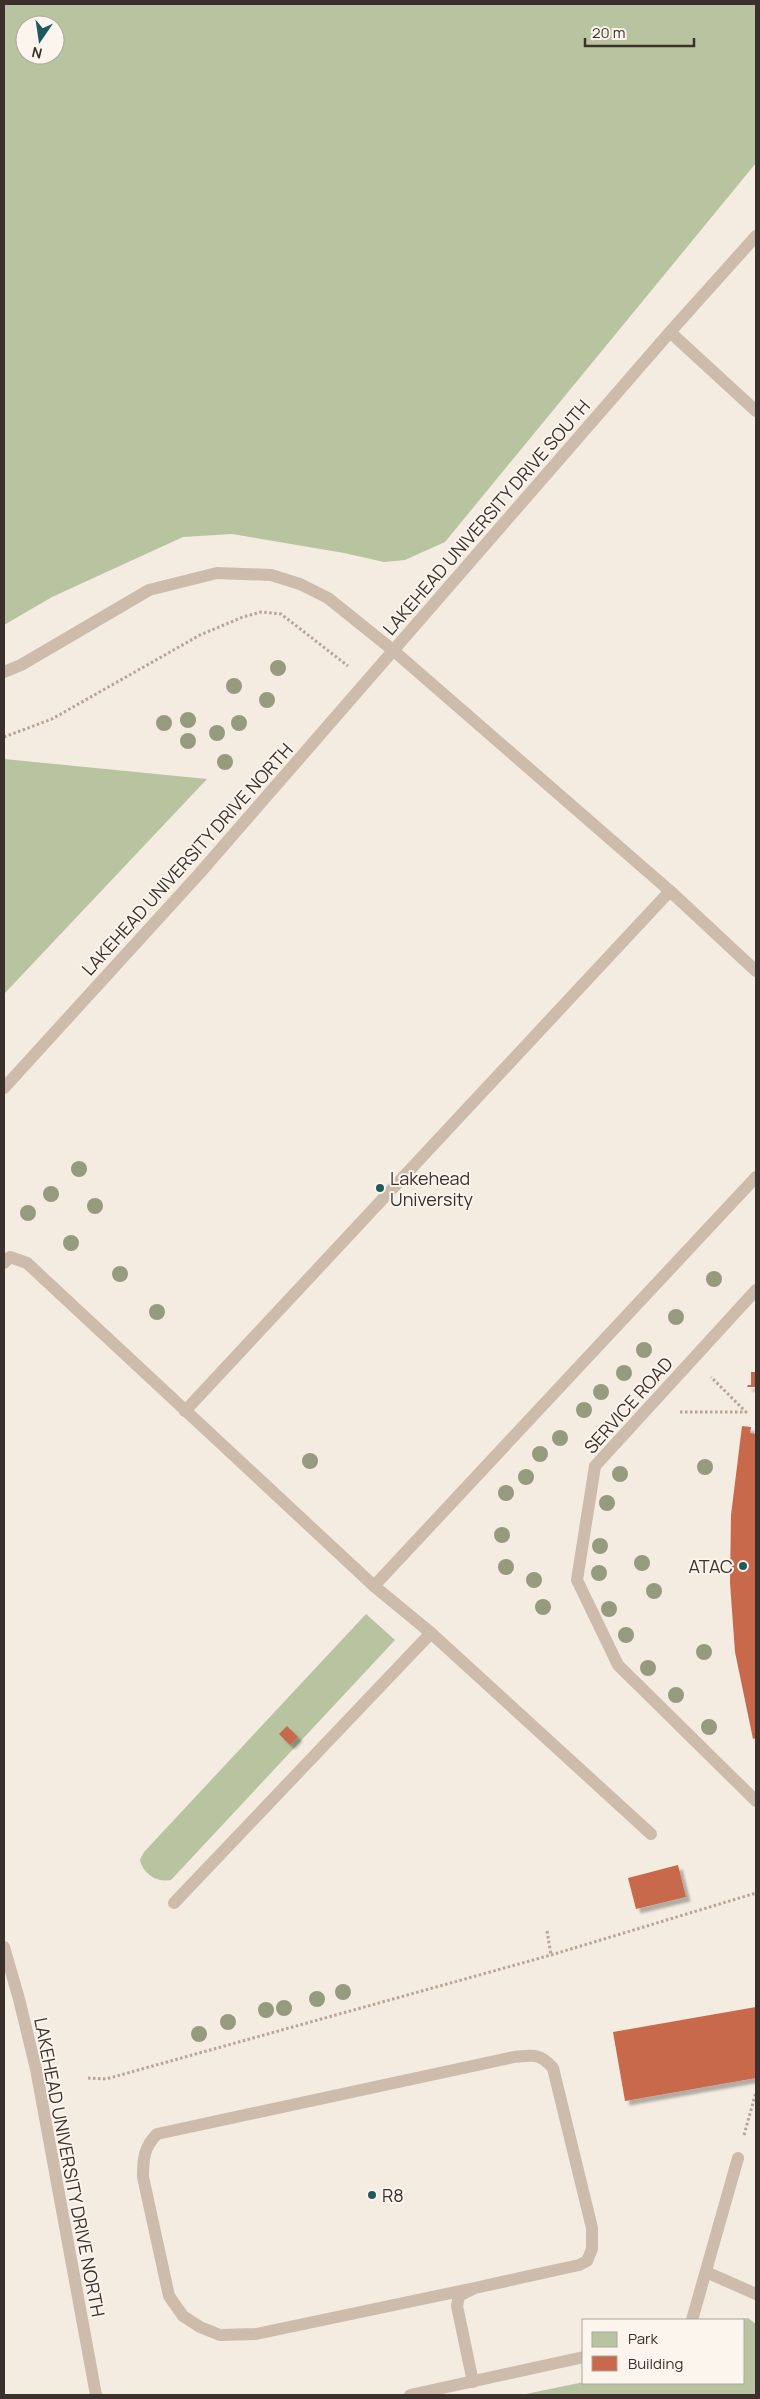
<svg xmlns="http://www.w3.org/2000/svg" width="760" height="2399" viewBox="0 0 760 2399" font-family="Manrope,sans-serif">
	<style>
		.green { fill: #b8c4a0; fill-rule: evenodd }
		.building { fill: #c8694b; filter: url(#shadow) }
		.lines { fill: none; stroke-linecap: round; stroke-linejoin: round }
		.path { stroke: #b9a596; stroke-width: 3; stroke-dasharray: 2.5 2.5; stroke-linecap: butt }
		.service { stroke: #cdbbac; stroke-width: 12 }
		.tree { fill: #969b7f }
		.poi-dot { fill: #1f5a5e; stroke: #fbf5ee; stroke-width: 2 }
		.labels { text-anchor: middle; dominant-baseline: central; stroke-width: 4; stroke-linejoin: round; paint-order: stroke }
		.street-label { font-size: 18px; fill: #3b302b; stroke: #fbf5ee }
		.poi-label { font-size: 18px; fill: #3b302b; stroke: #fbf5ee; text-anchor: start }
	</style>
	<defs>
		<filter id="shadow"><feDropShadow dx="4.5" dy="4.5" stdDeviation="1" flood-color="#0004"/></filter>
	</defs>
	<rect width="100%" height="100%" fill="#f4ebe1"/>
	<g class="green">
		<path d="M4,4H756V163L445,542L405,560L384,562L344,553L232,534L183,537L52,597L4,625ZM25,25H55V55H25Z"/>
		<polygon points="4,759 207,779 4,994"/>
		<path d="M366,1614L395,1640L171,1880C157,1883 143,1874 140,1860L144,1852Z"/>
		<polygon points="748,2318 756,2324 756,2395 521,2395 584,2382 744,2383 744,2320 730,2320"/>
	</g>
	<g class="building">
		<polygon points="751,1372 756,1372 756,1387 747,1387 748,1385 751,1385"/>
		<polygon points="742,1426 751,1427 750,1433 756,1434 756,1738 753,1739 735,1652 730,1583 731,1515"/>
		<polygon points="287,1726 298,1737 290,1745 279,1734"/>
		<polygon points="678,1865 686,1897 636,1909 628,1878"/>
		<polygon points="756,2007 756,2078 625,2101 613,2032"/>
	</g>
	<g class="lines">
		<g class="path">
			<polyline points="4,737 52,719 200,635 243,617 261,612 281,614 348,666"/>
			<polyline points="680,1412 746,1412 711,1377"/>
			<polyline points="547,1931 551,1955"/>
			<polyline points="88,2078 106,2079 551,1955 756,1893"/>
			<polyline points="744,2135 756,2092"/>
		</g>
		<g class="service">
			<polyline points="670,332 756,411"/>
			<polyline points="4,672 21,665 149,590 217,573 271,575 300,584 328,598 394,651 670,891 756,971"/>
			<polyline points="4,1088 199,874 670,332 756,236"/>
			<polyline points="4,1263 10,1257 27,1263 374,1586 431,1633 651,1834"/>
			<polyline points="756,1290 595,1466 577,1580 618,1665 756,1801"/>
			<polyline points="185,1411 670,891"/>
			<polyline points="374,1586 756,1177"/>
			<polyline points="174,1903 431,1633"/>
			<polyline points="4,1947 19,1999 36,2069 96,2395"/>
			<polyline points="706,2272 756,2294"/>
			<polyline points="692,2320 738,2158"/>
			<path d="M473,2382L457,2306L459,2296L475,2288L579,2265L587,2261L592,2249V2228L553,2068C540,2053 534,2055 514,2057L157,2134C144,2147 143,2159 143,2177L169,2296L183,2316L200,2327L220,2335L256,2334L475,2288"/>
			<polyline points="410,2395 584,2357"/>
		</g>
	</g>
	<g class="tree">
		<circle cx="278" cy="668" r="8"/>
		<circle cx="234" cy="686" r="8"/>
		<circle cx="267" cy="700" r="8"/>
		<circle cx="188" cy="720" r="8"/>
		<circle cx="164" cy="723" r="8"/>
		<circle cx="239" cy="723" r="8"/>
		<circle cx="217" cy="733" r="8"/>
		<circle cx="188" cy="741" r="8"/>
		<circle cx="225" cy="762" r="8"/>
		<circle cx="79" cy="1169" r="8"/>
		<circle cx="51" cy="1194" r="8"/>
		<circle cx="95" cy="1206" r="8"/>
		<circle cx="28" cy="1213" r="8"/>
		<circle cx="71" cy="1243" r="8"/>
		<circle cx="120" cy="1274" r="8"/>
		<circle cx="714" cy="1279" r="8"/>
		<circle cx="157" cy="1312" r="8"/>
		<circle cx="676" cy="1317" r="8"/>
		<circle cx="644" cy="1350" r="8"/>
		<circle cx="624" cy="1373" r="8"/>
		<circle cx="601" cy="1392" r="8"/>
		<circle cx="584" cy="1410" r="8"/>
		<circle cx="560" cy="1438" r="8"/>
		<circle cx="540" cy="1454" r="8"/>
		<circle cx="310" cy="1461" r="8"/>
		<circle cx="705" cy="1467" r="8"/>
		<circle cx="620" cy="1474" r="8"/>
		<circle cx="526" cy="1477" r="8"/>
		<circle cx="506" cy="1493" r="8"/>
		<circle cx="607" cy="1503" r="8"/>
		<circle cx="502" cy="1535" r="8"/>
		<circle cx="600" cy="1546" r="8"/>
		<circle cx="642" cy="1563" r="8"/>
		<circle cx="506" cy="1567" r="8"/>
		<circle cx="599" cy="1573" r="8"/>
		<circle cx="534" cy="1580" r="8"/>
		<circle cx="654" cy="1591" r="8"/>
		<circle cx="543" cy="1607" r="8"/>
		<circle cx="609" cy="1609" r="8"/>
		<circle cx="626" cy="1635" r="8"/>
		<circle cx="704" cy="1652" r="8"/>
		<circle cx="648" cy="1668" r="8"/>
		<circle cx="676" cy="1695" r="8"/>
		<circle cx="709" cy="1727" r="8"/>
		<circle cx="343" cy="1992" r="8"/>
		<circle cx="317" cy="1999" r="8"/>
		<circle cx="284" cy="2008" r="8"/>
		<circle cx="266" cy="2010" r="8"/>
		<circle cx="228" cy="2022" r="8"/>
		<circle cx="199" cy="2034" r="8"/>
	</g>
	<g class="poi-dot">
		<circle cx="380" cy="1188" r="5"/>
		<circle cx="743" cy="1566" r="5"/>
		<circle cx="372" cy="2195" r="5"/>
	</g>
	<g class="labels">
		<g class="street-label">
			<text transform="translate(486 517) rotate(-49)">LAKEHEAD UNIVERSITY DRIVE SOUTH</text>
			<text transform="translate(187 859) rotate(-48)">LAKEHEAD UNIVERSITY DRIVE NORTH</text>
			<text transform="translate(628 1405) rotate(-48)">SERVICE ROAD</text>
			<text transform="translate(70 2167) rotate(79)">LAKEHEAD UNIVERSITY DRIVE NORTH</text>
		</g>
		<g class="poi-label">
			<text x="390" y="1178">Lakehead<tspan x="390" dy="21">University</tspan></text>
			<text x="733" y="1566" text-anchor="end">ATAC</text>
			<text x="382" y="2195">R8</text>
		</g>
	</g>
	<rect width="760" height="2399" fill="none" stroke="#3b302b" stroke-width="10"/>
	<rect x="582" y="2319" width="162" height="65" fill="#fbf5ee" stroke="#aea6a0"/>
	<rect x="592" y="2332" width="25" height="15" fill="#b8c4a0" stroke="#aea6a0"/>
	<text x="628" y="2344" font-size="15" fill="#3b302b">Park</text>
	<rect x="592" y="2356" width="25" height="15" fill="#c8694b" stroke="#aea6a0"/>
	<text x="628" y="2369" font-size="15" fill="#3b302b">Building</text>
	<g transform="translate(40 40) rotate(193)"><circle r="24" fill="#fbf5ee" stroke="#aea6a0"/>
	<path d="M0-4L9 19L0 12L-9 19Z" fill="#1f5a5e"/>
	<text y="-8" font-size="14" font-weight="bold" text-anchor="middle" fill="#3b302b">N</text>
	</g>
	<path d="M585 38v8h109v-8" fill="none" stroke="#3b302b" stroke-width="2.5"/>
	<text x="592" y="38" font-size="15" fill="#3b302b" stroke="#fbf5ee" stroke-width="4" paint-order="stroke">20 m</text>
</svg>
